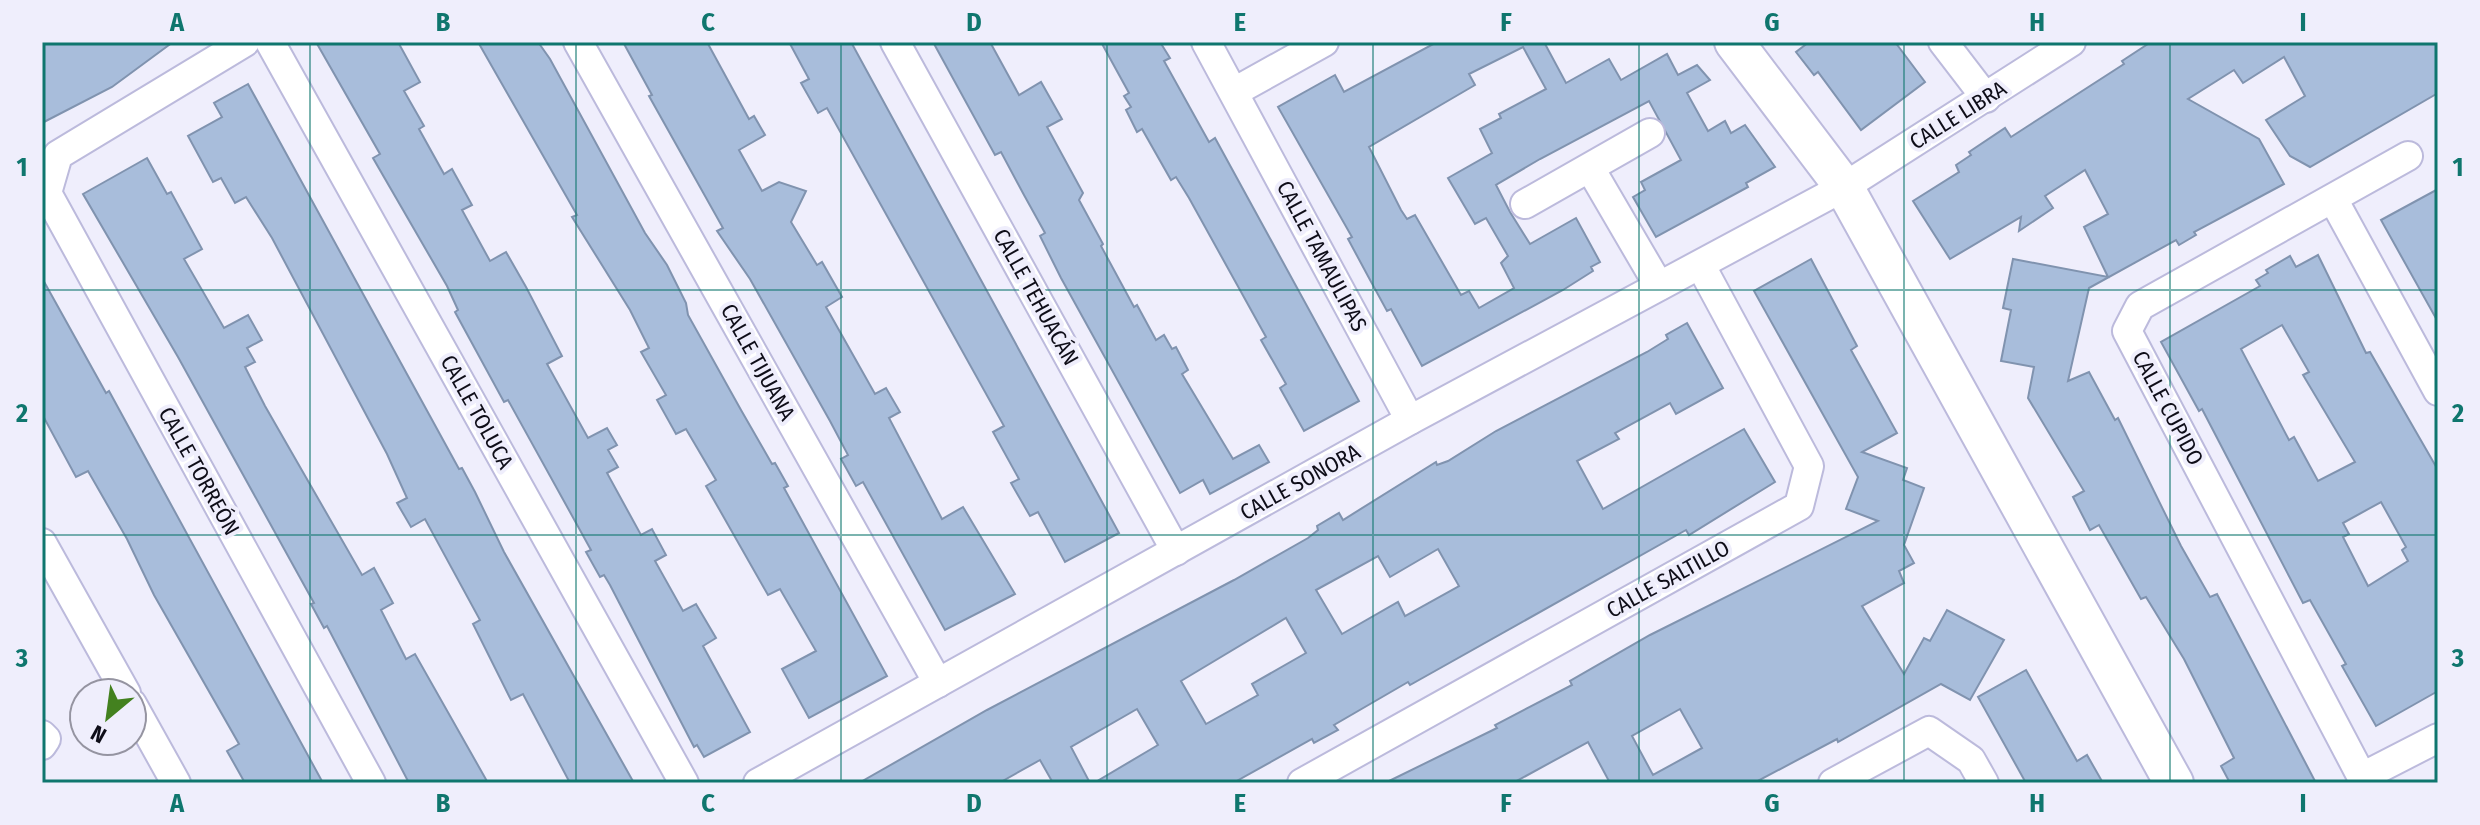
<svg xmlns="http://www.w3.org/2000/svg" width="2480" height="825" viewBox="0 0 2480 825" font-family="'Fira Sans Condensed',sans-serif">
	<style>
		.building { fill: #a8bddb; stroke: #8093af; stroke-width: 2; fill-rule: evenodd }
		.lines { fill: none; stroke-linecap: round; stroke-linejoin: round }
		.street-casing { stroke: #bcbadc; stroke-width: 32 }
		.secondary-casing { stroke: #bcbadc; stroke-width: 42 }
		.street { stroke: #fff; stroke-width: 28 }
		.secondary { stroke: #fff; stroke-width: 38 }
		.grid { fill: none; stroke: #0f766e; stroke-width: 2; stroke-opacity: 0.55 }
		.labels { text-anchor: middle; dominant-baseline: central; stroke-width: 8; stroke-linejoin: round; paint-order: stroke }
		.street-label { font-size: 22px; fill: #0e0d18; stroke: #efeefc }
		.neatline { fill: none; stroke: #0f766e; stroke-width: 3 }
		.grid-label { font-size: 26px; text-anchor: middle; font-weight: bold; fill: #0f766e }
	</style>
	<rect width="100%" height="100%" fill="#efeefc"/>
	<g class="building">
		<polygon points="42,42 173,42 112,87 42,123"/>
		<polygon points="316,42 398,42 420,82 404,91 424,126 419,129 444,174 452,169 472,205 462,210 490,261 506,252 526,287 562,356 547,364 588,438 607,428 617,445 608,450 618,467 607,473 641,535 652,529 666,555 655,561 683,611 696,604 716,638 703,646 750,732 704,757 697,745 694,747 610,585 604,575 600,577 586,552 591,550 508,400 504,402 455,312 458,310 447,286 373,158 380,154"/>
		<polygon points="478,42 538,42 550,59 645,233 667,265 686,303 688,315 741,410 772,464 775,463 788,486 784,488 887,676 809,718 782,669 816,651 780,589 768,595 706,486 716,480 686,429 676,434 657,400 666,395 641,352 649,348 630,310 572,217 577,215"/>
		<polygon points="623,42 707,42 749,119 754,116 765,135 739,150 762,191 779,182 806,191 791,222 817,265 822,262 842,297 826,307 875,394 886,388 900,412 889,418 942,519 963,507 1015,594 945,630 863,482 856,486 841,459 848,455 830,421 750,279 717,231 723,228 649,96 652,95"/>
		<polygon points="789,42 851,42 1119,533 1065,562 1038,512 1030,516 1011,483 1019,479 993,432 1004,426 827,108 818,113 801,83 809,79"/>
		<polygon points="933,42 990,42 1019,95 1041,82 1062,119 1047,127 1083,193 1079,200 1103,244 1101,246 1134,307 1137,305 1156,340 1164,335 1172,349 1176,347 1188,370 1182,374 1233,459 1259,445 1269,462 1210,494 1203,480 1180,493 1061,278 1040,236 1045,233 1024,195 1001,152 995,155"/>
		<polygon points="1101,42 1160,42 1170,58 1164,61 1209,142 1215,138 1359,401 1304,431 1280,388 1286,384 1261,340 1266,337 1189,198 1176,177 1171,180 1142,129 1137,132 1126,110 1131,107 1124,96 1129,93"/>
		<path d="M1437,42H1544L1566,83L1609,59L1621,80L1667,54L1678,75L1697,65L1710,80L1687,93L1708,131L1725,121L1731,133L1745,125L1775,167L1746,183L1748,187L1656,237L1633,197L1645,190L1641,182L1681,160L1649,101L1540,159L1496,185L1510,212L1530,244L1576,218L1600,262L1591,267L1593,271L1563,290L1422,366L1391,309L1387,311L1369,278L1348,239L1352,237L1278,107L1335,75L1344,92ZM1523,47L1546,89L1499,114L1501,118L1480,129L1492,153L1448,178L1475,224L1486,218L1508,256L1501,263L1514,288L1479,308L1469,291L1461,295L1415,215L1407,219L1401,210L1369,147L1475,85L1469,74Z"/>
		<polygon points="1809,42 1895,42 1925,82 1861,130 1818,72 1814,75 1796,52"/>
		<polygon points="2151,42 2438,42 2438,93 2310,167 2290,156 2266,120 2305,96 2284,57 2243,83 2234,70 2188,99 2259,139 2284,184 2194,232 2196,235 2179,245 2176,240 2089,288 2068,381 2089,372 2115,420 2118,418 2181,546 2210,597 2217,594 2316,783 2230,783 2221,766 2234,758 2184,659 2146,597 2141,599 2099,525 2090,530 2073,497 2084,491 2028,398 2034,367 2001,361 2011,310 2003,308 2013,259 2108,277 2084,227 2108,214 2085,170 2045,196 2053,208 2019,231 2021,217 1950,259 1913,201 1959,172 1956,165 1971,155 1969,152 2005,128 2011,137 2124,64 2122,61"/>
		<polygon points="248,84 459,469 462,468 475,492 504,552 634,783 570,783 523,694 511,700 473,624 480,620 425,519 411,527 397,503 407,498 387,454 272,238 246,197 235,203 221,178 213,182 188,136 222,117 214,103"/>
		<polygon points="147,158 167,194 171,192 202,249 184,259 224,328 248,315 262,340 247,348 255,362 245,367 265,406 362,575 374,568 393,603 381,610 406,659 415,654 488,783 409,783 327,626 324,628 311,604 314,603 178,357 83,194"/>
		<polygon points="2438,189 2438,322 2381,220"/>
		<path d="M2318,255L2366,353L2370,352L2438,470V691L2376,726L2342,666L2346,664L2310,600L2303,603L2202,409L2199,411L2161,342L2260,286L2256,280L2268,273L2266,270L2290,256L2296,267ZM2282,325L2309,372L2303,375L2355,462L2318,481L2294,437L2289,440L2241,349ZM2381,502L2406,547L2402,550L2408,561L2368,586L2343,537L2349,534L2343,523Z"/>
		<path d="M1811,259L1857,346L1851,350L1897,433L1862,452L1907,468L1903,480L1924,488L1904,545L1914,563L1899,571L1904,583L1862,606L1904,674L1924,638L1930,641L1947,610L2004,640L1970,700L1941,684L1838,742L1837,739L1754,783H1610L1588,742L1513,783H1385L1497,728L1495,725L1572,685L1570,681L1650,635L1878,521L1846,509L1858,477L1754,291ZM1680,709L1702,748L1653,775L1632,736Z"/>
		<polygon points="42,278 106,393 109,391 323,783 245,783 227,751 239,744 154,595 127,539 88,471 76,477 42,414"/>
		<path d="M1687,323L1723,388L1676,414L1670,403L1615,433L1619,439L1577,461L1603,509L1744,429L1775,482L1689,535L1686,530L1410,685L1408,682L1334,725L1338,730L1314,743L1312,739L1233,783H1094L1158,745L1137,709L1071,747L1090,783H1053L1040,760L999,783H859L987,710L1234,580L1308,538L1318,530L1317,526L1339,513L1343,520L1436,462L1437,465L1448,461L1496,431L1647,352L1668,339L1666,335ZM1438,549L1459,586L1405,616L1398,602L1342,634L1316,590L1378,556L1390,577ZM1286,618L1306,653L1252,684L1258,695L1206,724L1181,681Z"/>
		<polygon points="2026,670 2077,761 2087,755 2103,783 2026,783 1978,697"/>
	</g>
	<g class="lines">
		<defs>
			<g id="street">
				<polyline points="245,42 58,155 47,193 371,783"/>
				<polyline points="270,42 684,783"/>
				<polyline points="578,42 938,683"/>
				<polyline points="895,42 1176,551"/>
				<polyline points="1206,42 1410,420"/>
				<polyline points="1943,42 1986,98"/>
				<polyline points="1234,92 1324,42"/>
				<polyline points="1590,168 1659,286"/>
				<polyline points="2333,199 2438,391"/>
				<polyline points="1525,204 1650,133"/>
				<polyline points="42,543 126,693"/>
				<polyline points="132,704 176,783"/>
				<polyline points="42,735 46,739 42,745"/>
				<polyline points="2362,777 2438,738"/>
				<polyline points="758,783 1410,420 1844,187 2071,42"/>
				<polyline points="1302,783 1799,506 1809,466 1701,266"/>
				<polyline points="1833,783 1929,731 1971,760 1984,783"/>
				<polyline points="2365,783 2127,331 2140,306 2408,156"/>
			</g>
			<polyline id="secondary" points="1734,42 1844,187 2174,783"/>
		</defs>
		<use href="#street" class="street-casing"/>
		<use href="#secondary" class="secondary-casing"/>
		<use href="#street" class="street"/>
		<use href="#secondary" class="secondary"/>
	</g>
	<path class="grid" d="M310,42V783M576,42V783M841,42V783M1107,42V783M1373,42V783M1639,42V783M1904,42V783M2170,42V783M42,290H2438M42,535H2438"/>
	<g class="labels">
		<g class="street-label">
			<text transform="translate(1958 115) rotate(-32)">CALLE LIBRA</text>
			<text transform="translate(1322 256) rotate(62)">CALLE TAMAULIPAS</text>
			<text transform="translate(1036 297) rotate(61)">CALLE TEHUACÁN</text>
			<text transform="translate(758 362) rotate(61)">CALLE TIJUANA</text>
			<text transform="translate(2168 408) rotate(62)">CALLE CUPIDO</text>
			<text transform="translate(477 412) rotate(61)">CALLE TOLUCA</text>
			<text transform="translate(199 471) rotate(61)">CALLE TORREÓN</text>
			<text transform="translate(1300 482) rotate(-29)">CALLE SONORA</text>
			<text transform="translate(1668 579) rotate(-29)">CALLE SALTILLO</text>
		</g>
	</g>
	<rect width="2480" height="825" fill="none" stroke="#efeefc" stroke-width="88"/>
	<g transform="translate(108 717) rotate(209)"><circle r="38" fill="#efeefc" stroke="#9594a1" stroke-width="2"/>
	<path d="M0-6L14 30L0 20L-14 30Z" fill="#43811f"/>
	<text y="-12" font-size="22" font-weight="bold" text-anchor="middle" fill="#0e0d18">N</text>
	</g>
	<rect x="44" y="44" width="2392" height="737" class="neatline"/>
	<g class="grid-label">
		<text x="177" y="31">A</text>
		<text x="443" y="31">B</text>
		<text x="708" y="31">C</text>
		<text x="974" y="31">D</text>
		<text x="1240" y="31">E</text>
		<text x="1506" y="31">F</text>
		<text x="1772" y="31">G</text>
		<text x="2037" y="31">H</text>
		<text x="2303" y="31">I</text>
		<text x="22" y="176">1</text>
		<text x="2458" y="176">1</text>
		<text x="22" y="422">2</text>
		<text x="2458" y="422">2</text>
		<text x="22" y="667">3</text>
		<text x="2458" y="667">3</text>
		<text x="177" y="812">A</text>
		<text x="443" y="812">B</text>
		<text x="708" y="812">C</text>
		<text x="974" y="812">D</text>
		<text x="1240" y="812">E</text>
		<text x="1506" y="812">F</text>
		<text x="1772" y="812">G</text>
		<text x="2037" y="812">H</text>
		<text x="2303" y="812">I</text>
	</g>
</svg>
